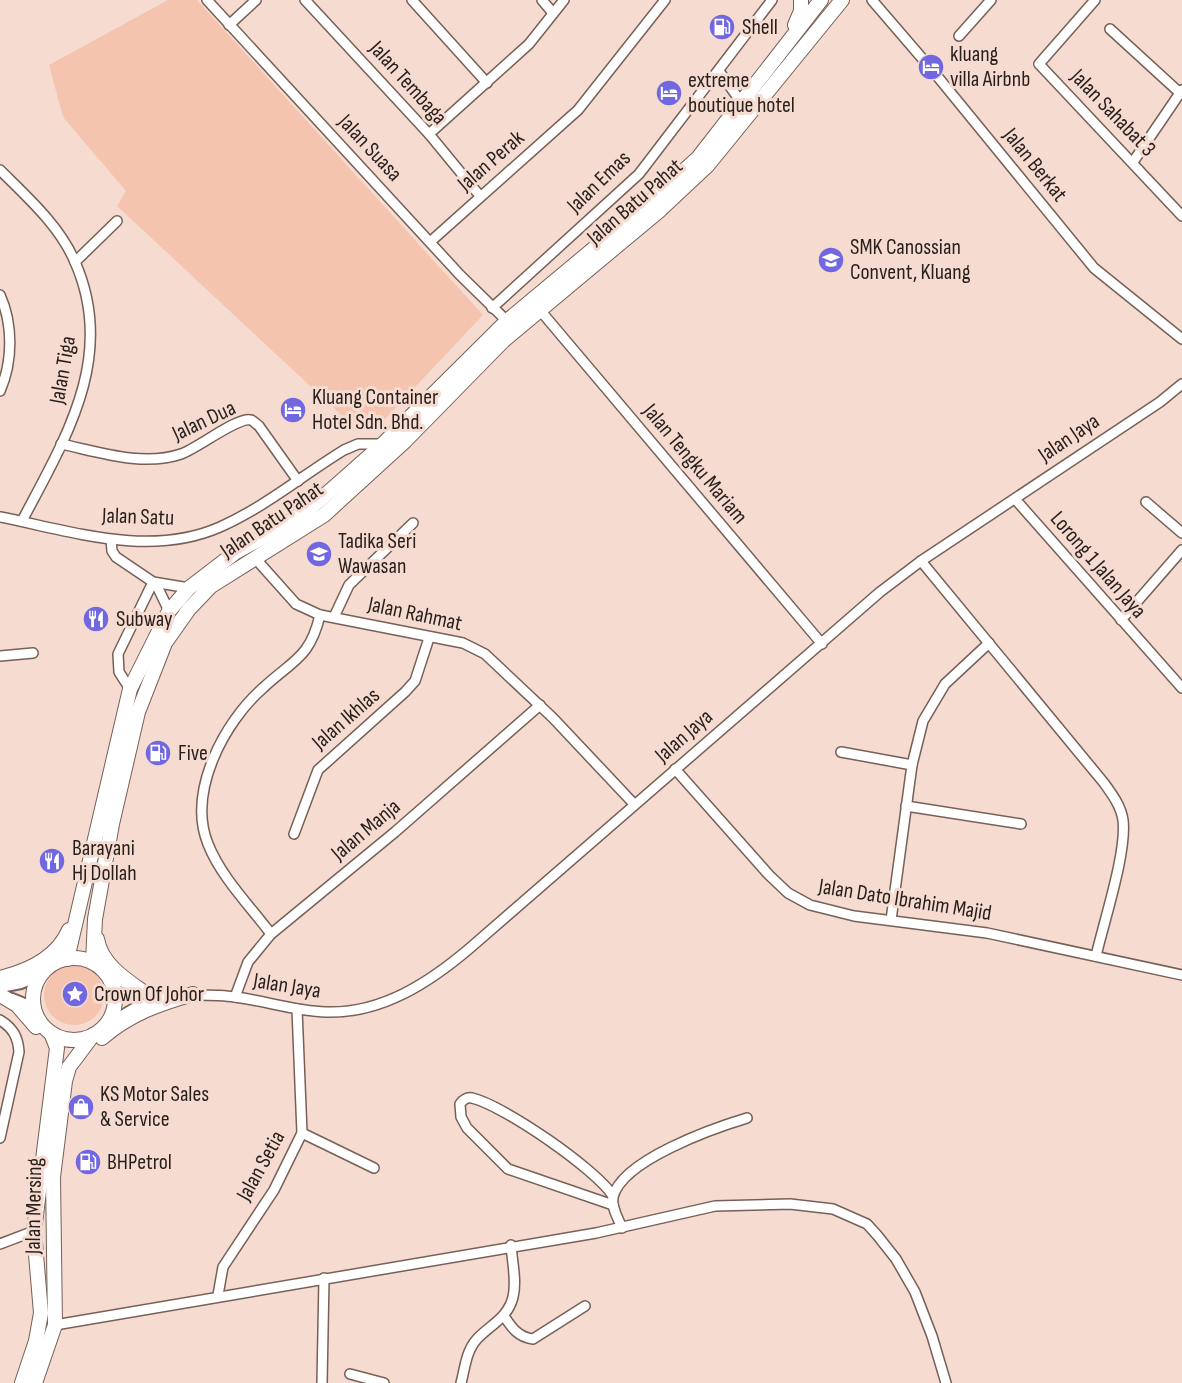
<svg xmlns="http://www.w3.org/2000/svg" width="1182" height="1383" viewBox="0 0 1182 1383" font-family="'Sofia Sans Condensed',sans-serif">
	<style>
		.green { fill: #f5c4af }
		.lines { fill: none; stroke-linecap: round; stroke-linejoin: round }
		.minor-casing { stroke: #766057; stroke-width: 12 }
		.major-casing { stroke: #766057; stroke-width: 14 }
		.highway-casing { stroke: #766057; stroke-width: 16 }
		.minor { stroke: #fff; stroke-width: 9 }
		.major { stroke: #fff; stroke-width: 10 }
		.highway { stroke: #fff; stroke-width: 14 }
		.labels { text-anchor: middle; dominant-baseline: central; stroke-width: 6; stroke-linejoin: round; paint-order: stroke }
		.poi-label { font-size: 22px; fill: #281f1b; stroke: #f5dbd0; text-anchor: start }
		.street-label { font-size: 22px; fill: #281f1b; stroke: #f5dbd0 }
	</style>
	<rect width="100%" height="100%" fill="#f5dbd0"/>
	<g class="green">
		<polygon points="168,0 197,0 483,315 383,421 351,424 117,206 126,191 63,117 49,65"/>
		<circle cx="74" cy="995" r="30"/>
	</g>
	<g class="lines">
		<defs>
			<g id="minor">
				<polyline points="207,0 460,275 507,321"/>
				<polyline points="305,0 429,134 480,196"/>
				<polyline points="412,0 487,83"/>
				<polyline points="542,0 553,13"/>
				<polyline points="872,0 933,71 1094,268 1182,339"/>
				<polyline points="1095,0 1039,64 1182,216"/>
				<polyline points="229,25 256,0"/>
				<polyline points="1110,29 1180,93"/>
				<polyline points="959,36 991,0"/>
				<polyline points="719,71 741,102"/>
				<polyline points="429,134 529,44 564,0"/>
				<polyline points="1133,162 1182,90"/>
				<path d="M0,170C27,197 60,226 75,262C117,357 65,439 22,521"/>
				<polyline points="430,242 578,110 665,0"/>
				<polyline points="75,262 117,221"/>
				<path d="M0,295C13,324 13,361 0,391"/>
				<polyline points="492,308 639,174 772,0"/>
				<polyline points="539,309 822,644"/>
				<path d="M61,444C99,452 143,467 181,454C197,449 238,416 251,420C254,421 256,424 259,426L298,481"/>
				<polyline points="1015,499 1182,688"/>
				<polyline points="1146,502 1182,533"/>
				<path d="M0,517C71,531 150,558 220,527C265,507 303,475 344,450L358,444H383"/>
				<polyline points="111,540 112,551 116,557 153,582 189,588"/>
				<polyline points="255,558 296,604 320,615 463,643 485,654 553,718 634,804"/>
				<path d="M921,561L1104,783C1112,794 1121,806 1123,820C1127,852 1104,921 1096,956"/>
				<polyline points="156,584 169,611"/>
				<polyline points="334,617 349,585 413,523"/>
				<polyline points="1121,620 1182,550"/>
				<polyline points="0,656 33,653"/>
				<polyline points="130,689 119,672 118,654 153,582"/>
				<polyline points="841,752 912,765"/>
				<polyline points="675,769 769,875 788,893 810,905 854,916 987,933 1182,975"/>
				<polyline points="906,806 1021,824"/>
				<polyline points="294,834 318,770 405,692 415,681 429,638"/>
				<polyline points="891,920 912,765 923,721 945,684 989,643"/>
				<path d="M271,934C250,906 221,877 208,844C187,792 224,722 263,688C293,660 310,658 320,615"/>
				<polyline points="108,976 124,983"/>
				<path d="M139,989C168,999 205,992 235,997C266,1001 295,1011 326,1012C382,1014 430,982 470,948L880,592L921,561L1160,402L1182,384"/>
				<polyline points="235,997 248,962 271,934 395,832 540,705"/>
				<path d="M0,1020C13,1028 18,1037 19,1052L0,1138"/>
				<polyline points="104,1026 136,1007 168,996"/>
				<polyline points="302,1133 374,1168"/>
				<path d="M613,1205L508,1169L467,1128L461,1117L460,1104C463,1100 466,1097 472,1098C503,1105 596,1169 613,1196"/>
				<path d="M622,1228C618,1218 611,1207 613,1197C622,1160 714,1128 747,1118"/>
				<polyline points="0,1244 34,1231"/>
				<polyline points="218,1295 223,1267 274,1190 302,1133 297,1009"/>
				<path d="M504,1316C512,1328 518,1337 533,1339L585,1306"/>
				<polyline points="55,1325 596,1233 715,1206 790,1204 833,1209 867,1224 877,1235 896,1259 915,1292 932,1336 946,1383"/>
				<polyline points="350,1374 384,1383"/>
				<polyline points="322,1383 324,1278"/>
				<path d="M461,1383C465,1368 466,1351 477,1339C490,1325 508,1318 513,1297C517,1281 512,1261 511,1245"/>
			</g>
			<g id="major">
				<polyline points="0,987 21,983 42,974"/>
				<polyline points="12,999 34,1008"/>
			</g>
			<g id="highway">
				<polyline points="795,25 801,11 801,0"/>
				<path d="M97,939C101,963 123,978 142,991"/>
				<circle cx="74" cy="999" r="41"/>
				<polyline points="67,959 130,689 169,611 189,588 236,552 282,527 314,505 383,444 507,321 651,201 698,158 821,0"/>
				<polyline points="93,962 95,919 112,824 138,712 165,643 189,609 211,586 324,515 405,441 504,340 660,210 707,166 842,0"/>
				<path d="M0,978C29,971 57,958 69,930"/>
				<polyline points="0,995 17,1005 36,1027"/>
				<path d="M102,1038C130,1014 158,1004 193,994"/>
				<polyline points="22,1383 36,1341 41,1313 34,1231 57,1048 51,1033"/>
				<polyline points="35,1383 55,1325 53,1177 65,1081 69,1067 93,1035"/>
			</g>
		</defs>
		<use href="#minor" class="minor-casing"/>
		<use href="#major" class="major-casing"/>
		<use href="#highway" class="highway-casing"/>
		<use href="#minor" class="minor"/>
		<use href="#major" class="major"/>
		<use href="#highway" class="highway"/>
	</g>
	<defs>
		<symbol id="fuel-disc" viewBox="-11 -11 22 22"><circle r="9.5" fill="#7067e1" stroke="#f5dbd0"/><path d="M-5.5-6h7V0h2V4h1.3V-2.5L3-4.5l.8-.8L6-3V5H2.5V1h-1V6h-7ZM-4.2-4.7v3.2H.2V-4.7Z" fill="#fff"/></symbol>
		<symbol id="hotel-disc" viewBox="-11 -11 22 22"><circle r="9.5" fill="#7067e1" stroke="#f5dbd0"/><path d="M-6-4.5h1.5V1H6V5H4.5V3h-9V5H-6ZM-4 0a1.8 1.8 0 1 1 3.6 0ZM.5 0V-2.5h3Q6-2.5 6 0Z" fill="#fff"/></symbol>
		<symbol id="school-disc" viewBox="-11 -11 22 22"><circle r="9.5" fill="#7067e1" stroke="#f5dbd0"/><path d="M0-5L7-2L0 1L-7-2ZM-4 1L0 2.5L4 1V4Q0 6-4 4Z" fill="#fff"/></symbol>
		<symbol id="restaurant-disc" viewBox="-11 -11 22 22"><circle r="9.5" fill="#7067e1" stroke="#f5dbd0"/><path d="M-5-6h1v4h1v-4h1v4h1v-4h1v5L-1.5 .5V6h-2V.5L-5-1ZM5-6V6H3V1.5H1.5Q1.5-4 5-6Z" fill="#fff"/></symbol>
		<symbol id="sight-disc" viewBox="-11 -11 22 22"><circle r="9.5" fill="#7067e1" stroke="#f5dbd0"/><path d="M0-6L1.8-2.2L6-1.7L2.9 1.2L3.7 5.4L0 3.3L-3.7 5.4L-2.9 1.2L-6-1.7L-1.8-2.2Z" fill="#fff"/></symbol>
		<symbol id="shop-disc" viewBox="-11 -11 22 22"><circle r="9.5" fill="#7067e1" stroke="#f5dbd0"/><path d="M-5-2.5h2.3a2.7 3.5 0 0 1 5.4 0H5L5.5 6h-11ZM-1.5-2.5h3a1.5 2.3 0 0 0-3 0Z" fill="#fff"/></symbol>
	</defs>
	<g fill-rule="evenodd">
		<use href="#fuel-disc" x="707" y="12" width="30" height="30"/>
		<use href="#hotel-disc" x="916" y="52" width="30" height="30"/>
		<use href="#hotel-disc" x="654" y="78" width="30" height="30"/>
		<use href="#school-disc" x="816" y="245" width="30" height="30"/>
		<use href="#hotel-disc" x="278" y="395" width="30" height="30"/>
		<use href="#school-disc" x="304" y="539" width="30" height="30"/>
		<use href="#restaurant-disc" x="81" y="604" width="30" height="30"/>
		<use href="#fuel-disc" x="143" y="738" width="30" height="30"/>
		<use href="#restaurant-disc" x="37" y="846" width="30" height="30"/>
		<use href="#sight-disc" x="60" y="979" width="30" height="30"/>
		<use href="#shop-disc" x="66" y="1092" width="30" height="30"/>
		<use href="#fuel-disc" x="73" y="1147" width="30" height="30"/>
	</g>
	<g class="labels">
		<g class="poi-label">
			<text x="742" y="27">Shell</text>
			<text x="950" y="54">kluang<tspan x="950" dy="25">villa Airbnb</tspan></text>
			<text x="688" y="80">extreme<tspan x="688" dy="25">boutique hotel</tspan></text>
			<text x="850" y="247">SMK Canossian<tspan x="850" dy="25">Convent, Kluang</tspan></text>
			<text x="312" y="397">Kluang Container<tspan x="312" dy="25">Hotel Sdn. Bhd.</tspan></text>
			<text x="338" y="541">Tadika Seri<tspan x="338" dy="25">Wawasan</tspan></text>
			<text x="116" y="619">Subway</text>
			<text x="178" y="753">Five</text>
			<text x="72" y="848">Barayani<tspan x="72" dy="25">Hj Dollah</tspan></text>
			<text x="94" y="994">Crown Of Johor</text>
			<text x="100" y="1094">KS Motor Sales<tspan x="100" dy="25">&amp; Service</tspan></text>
			<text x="107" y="1162">BHPetrol</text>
		</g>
		<g class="street-label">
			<text transform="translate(408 83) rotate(48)">Jalan Tembaga</text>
			<text transform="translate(1113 113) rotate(46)">Jalan Sahabat 3</text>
			<text transform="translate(370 148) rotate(47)">Jalan Suasa</text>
			<text transform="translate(491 161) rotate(-41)">Jalan Perak</text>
			<text transform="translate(1035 165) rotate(51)">Jalan Berkat</text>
			<text transform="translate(599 182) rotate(-44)">Jalan Emas</text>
			<text transform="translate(635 202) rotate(-41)">Jalan Batu Pahat</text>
			<text transform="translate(63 370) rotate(-80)">Jalan Tiga</text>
			<text transform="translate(204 421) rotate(-25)">Jalan Dua</text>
			<text transform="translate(1069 438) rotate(-34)">Jalan Jaya</text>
			<text transform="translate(695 464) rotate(50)">Jalan Tengku Mariam</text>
			<text transform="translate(138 517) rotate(2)">Jalan Satu</text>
			<text transform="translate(272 520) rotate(-34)">Jalan Batu Pahat</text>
			<text transform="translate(1098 565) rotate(49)">Lorong 1 Jalan Jaya</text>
			<text transform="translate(415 614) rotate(12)">Jalan Rahmat</text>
			<text transform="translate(346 719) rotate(-41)">Jalan Ikhlas</text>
			<text transform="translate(684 736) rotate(-41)">Jalan Jaya</text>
			<text transform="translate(366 830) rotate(-40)">Jalan Manja</text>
			<text transform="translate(905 900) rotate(9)">Jalan Dato Ibrahim Majid</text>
			<text transform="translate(287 986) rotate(9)">Jalan Jaya</text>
			<text transform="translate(261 1166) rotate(-61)">Jalan Setia</text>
			<text transform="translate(34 1206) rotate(-89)">Jalan Mersing</text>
		</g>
	</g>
</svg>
